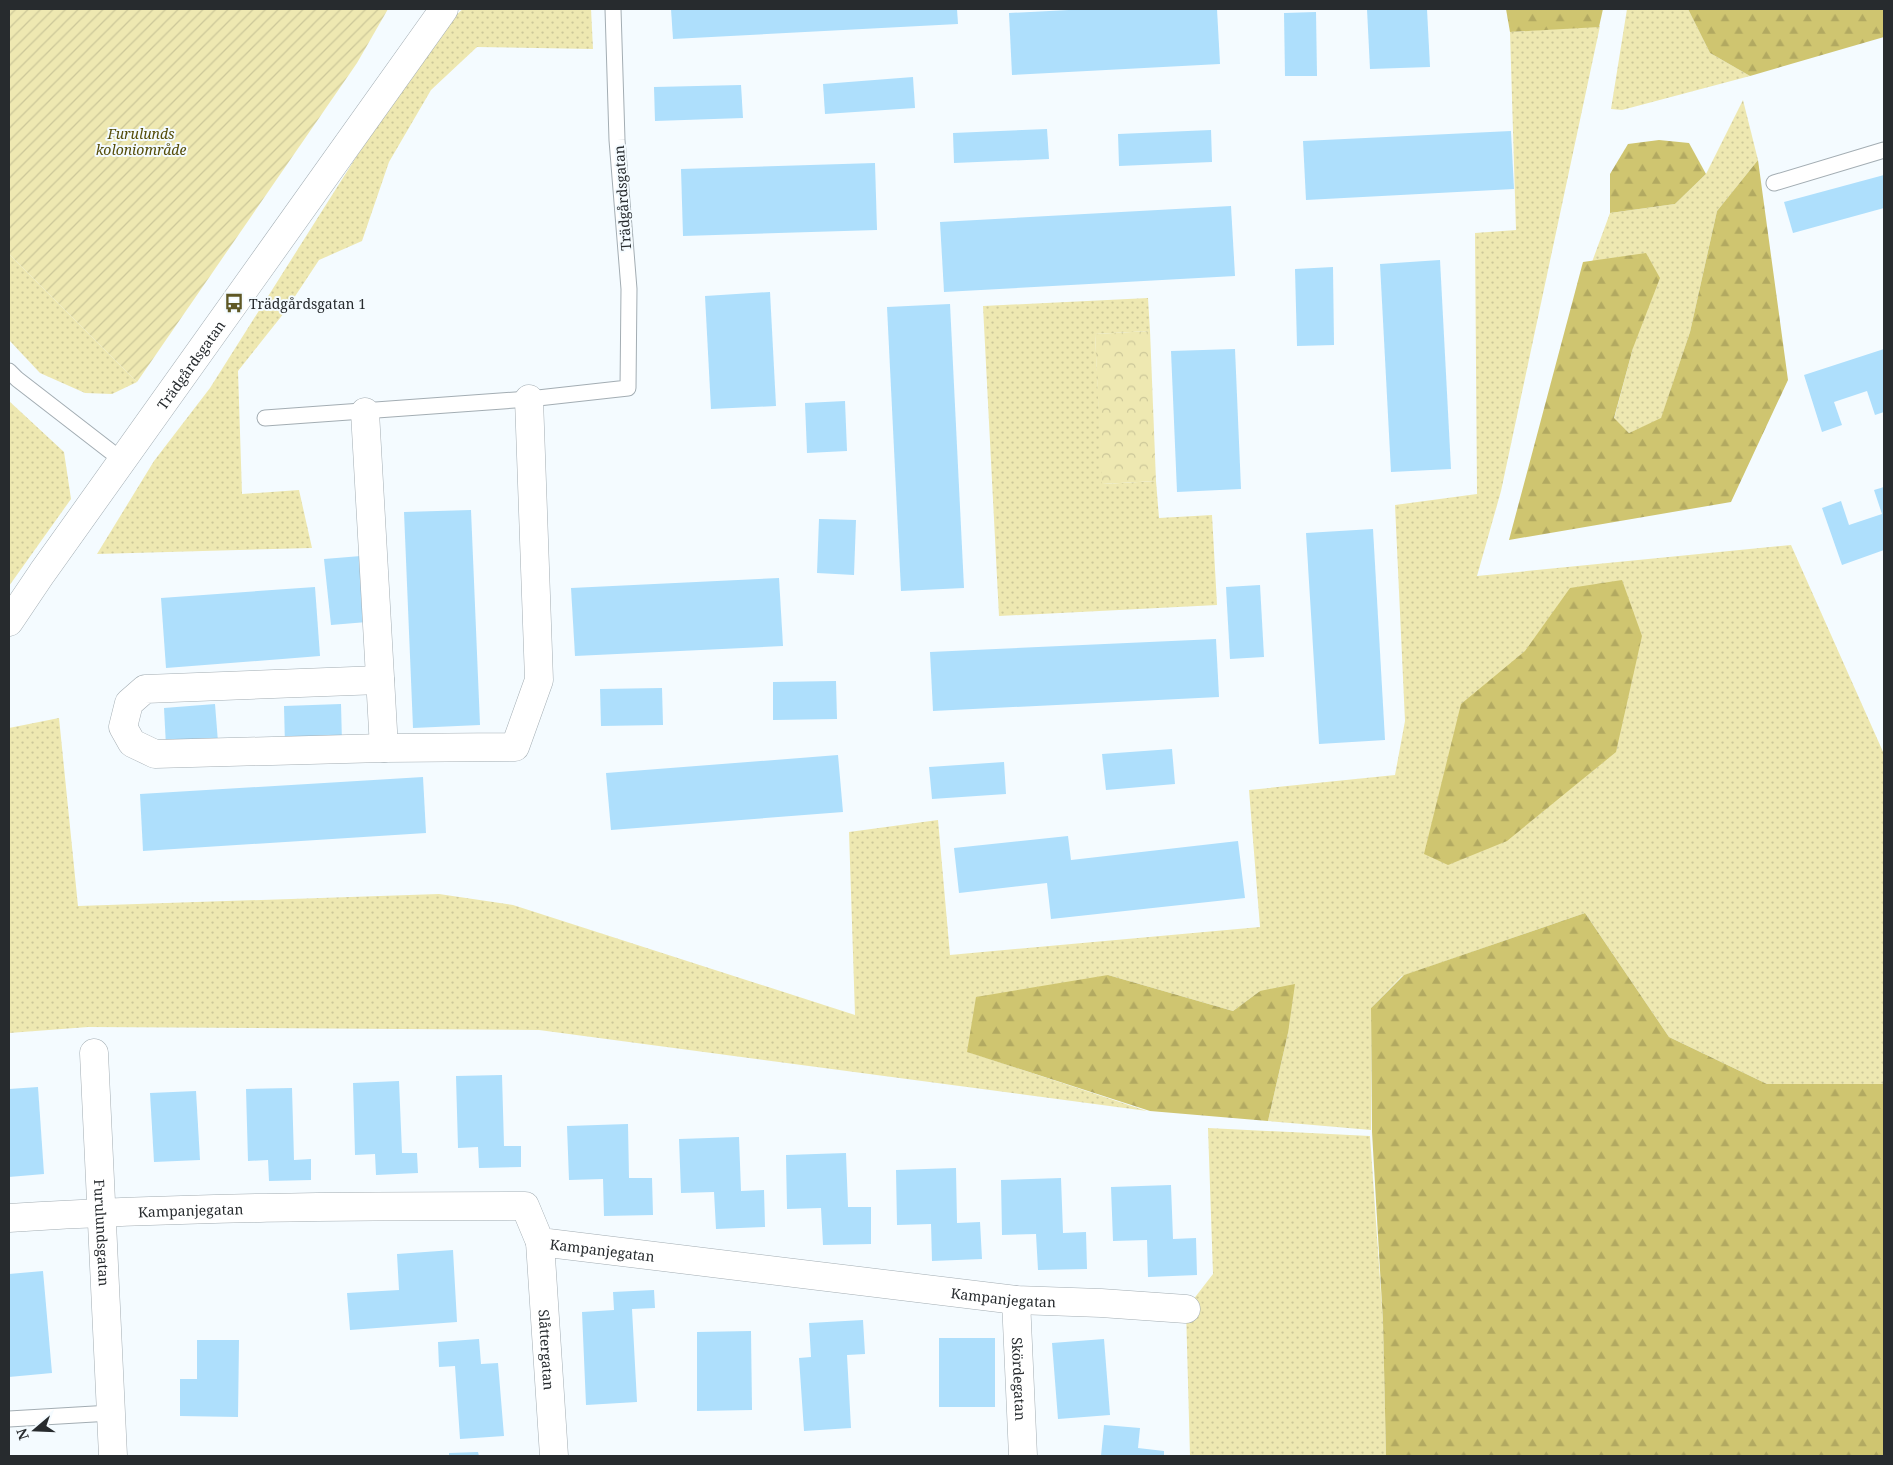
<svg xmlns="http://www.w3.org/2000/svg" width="1893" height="1465" viewBox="0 0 1893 1465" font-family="'Noto Serif',serif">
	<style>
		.grass { fill: url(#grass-dots) }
		.forest { fill: url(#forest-firs) }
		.park { fill: url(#park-crowns) }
		.garden { fill: url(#garden-furrows) }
		.building { fill: #aedffc }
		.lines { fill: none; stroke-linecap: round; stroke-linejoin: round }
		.service-casing { stroke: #a3adb3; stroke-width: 17 }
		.minor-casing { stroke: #a3adb3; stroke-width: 29 }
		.service { stroke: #fff; stroke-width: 15 }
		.minor { stroke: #fff; stroke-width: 28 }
		.labels { text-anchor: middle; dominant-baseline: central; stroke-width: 4; stroke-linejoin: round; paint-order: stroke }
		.park-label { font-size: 14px; font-style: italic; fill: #544c08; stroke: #f4fbff }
		.street-label { font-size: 14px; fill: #272b2e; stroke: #f4fbff }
		.poi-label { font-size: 14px; fill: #272b2e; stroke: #f4fbff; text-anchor: start }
	</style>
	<defs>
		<pattern id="grass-dots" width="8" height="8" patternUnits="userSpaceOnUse" patternTransform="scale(1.25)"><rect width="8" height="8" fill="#eee8b1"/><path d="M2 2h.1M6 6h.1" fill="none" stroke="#ccc799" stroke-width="1.8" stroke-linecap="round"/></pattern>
		<pattern id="forest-firs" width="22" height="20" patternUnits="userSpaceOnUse" patternTransform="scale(1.25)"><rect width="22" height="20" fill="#cfc570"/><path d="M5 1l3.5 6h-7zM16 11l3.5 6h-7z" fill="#b2a961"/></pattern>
		<pattern id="park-crowns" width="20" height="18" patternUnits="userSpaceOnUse" patternTransform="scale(1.25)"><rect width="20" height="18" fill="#eee8b1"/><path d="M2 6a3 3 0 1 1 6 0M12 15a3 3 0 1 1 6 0" fill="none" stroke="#ccc799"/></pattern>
		<pattern id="garden-furrows" width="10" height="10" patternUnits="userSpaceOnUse" patternTransform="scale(1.25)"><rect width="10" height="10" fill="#eee8b1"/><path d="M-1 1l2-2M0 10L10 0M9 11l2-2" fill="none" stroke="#ccc799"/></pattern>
	</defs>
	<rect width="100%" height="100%" fill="#f4fbff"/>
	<g class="grass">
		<polygon points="463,9 591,9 593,49 477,47 431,90 389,162 362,241 319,260 284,313 238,371 242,494 299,490 312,548 97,554 154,461 210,388 434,34"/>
		<polygon points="1627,9 1688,9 1710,53 1750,76 1622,110 1611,109"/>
		<polygon points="1600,26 1501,491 1477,576 1791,545 1884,754 1884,1084 1767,1084 1669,1037 1585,913 1402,976 1371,1008 1371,1130 1268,1121 1288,1033 1260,991 1233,1011 1108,975 968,1052 1147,1111 539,1030 88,1027 9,1033 9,728 59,718 78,906 439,894 513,905 855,1015 849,832 938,820 950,955 1260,927 1249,790 1395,775 1405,721 1395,505 1477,494 1475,233 1516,230 1510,32"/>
		<polygon points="1743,100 1758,160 1717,211 1690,332 1661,419 1629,433 1614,419 1633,348 1592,262 1610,213 1675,204 1706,174"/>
		<polygon points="9,254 137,382 112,394 85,393 40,373 9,340"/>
		<polygon points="1148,298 1150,331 1095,334 1103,484 1156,481 1159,518 1212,515 1217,605 999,616 983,306"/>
		<polygon points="9,401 64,452 71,499 9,586"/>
		<polygon points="1208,1128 1370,1136 1383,1322 1386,1456 1190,1456 1186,1309 1213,1274"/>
	</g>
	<g class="forest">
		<polygon points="1506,9 1603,9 1599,27 1510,32"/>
		<polygon points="1688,9 1884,9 1884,37 1750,76 1710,53"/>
		<polygon points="1659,140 1689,143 1706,174 1675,204 1610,213 1610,174 1628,144"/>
		<polygon points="1758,160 1788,380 1731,502 1509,540 1583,262 1646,253 1660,278 1633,348 1614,418 1629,433 1661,418 1690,332 1717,211"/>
		<polygon points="1622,580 1642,636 1616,752 1507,841 1448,865 1424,854 1461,704 1525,651 1570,588"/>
		<polygon points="1585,913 1669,1037 1767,1084 1884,1084 1884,1456 1386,1456 1383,1322 1372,1132 1371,1008 1404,975"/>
		<polygon points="1108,975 1233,1011 1260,991 1295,984 1288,1033 1268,1121 1150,1111 967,1052 976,997"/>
	</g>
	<polygon class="park" points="1150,331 1156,481 1102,484 1095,334"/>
	<polygon class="garden" points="9,9 388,9 357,63 137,382 9,254"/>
	<g class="building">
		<polygon points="671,9 957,9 958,24 673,39"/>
		<polygon points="1088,9 1217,9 1220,64 1012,75 1009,13"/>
		<polygon points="1367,9 1427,9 1430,67 1370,69"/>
		<polygon points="1316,12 1317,76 1285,76 1284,13"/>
		<polygon points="913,77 915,108 825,114 823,84"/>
		<polygon points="741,85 743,118 655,121 654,87"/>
		<polygon points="1047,129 1049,159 954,163 953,133"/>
		<polygon points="1211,130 1212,162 1119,166 1118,134"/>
		<polygon points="1511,131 1514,189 1306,200 1303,141"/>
		<polygon points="875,163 877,230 683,236 681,169"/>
		<polygon points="1884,175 1884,208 1793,233 1784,202"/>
		<polygon points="1231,206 1235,276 944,292 940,222"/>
		<polygon points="1440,260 1451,469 1391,472 1380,264"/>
		<polygon points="1333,267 1334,345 1297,346 1295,269"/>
		<polygon points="770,292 776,406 711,409 705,296"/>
		<polygon points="950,304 964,588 901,591 887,307"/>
		<polygon points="1235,349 1241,489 1177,492 1171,351"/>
		<polygon points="1884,349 1884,412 1875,415 1867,391 1834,402 1842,425 1822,432 1804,375"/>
		<polygon points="845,401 847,451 807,453 805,403"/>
		<polygon points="1884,487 1884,550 1842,565 1822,508 1841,501 1849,525 1882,514 1874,490"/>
		<polygon points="471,510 480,725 413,728 404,512"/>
		<polygon points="819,519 856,520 854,575 817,573"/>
		<polygon points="1373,529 1385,740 1319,744 1306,533"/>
		<polygon points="361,556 367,622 331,625 324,559"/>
		<polygon points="779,578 783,646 575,656 571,588"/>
		<polygon points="1260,585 1264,657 1230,659 1226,587"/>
		<polygon points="315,587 320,656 166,668 161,598"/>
		<polygon points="1216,639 1219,697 933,711 930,652"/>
		<polygon points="836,681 837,719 773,720 773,682"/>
		<polygon points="662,688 663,725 601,726 600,689"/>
		<polygon points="215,704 218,742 166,746 164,708"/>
		<polygon points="341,704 342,743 285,746 284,706"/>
		<polygon points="1172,749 1175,784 1106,790 1102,754"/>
		<polygon points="838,755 843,812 611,830 606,773"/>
		<polygon points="1004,762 1006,794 932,799 929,767"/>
		<polygon points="423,777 426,833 143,851 140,794"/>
		<polygon points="1068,836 1071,860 1238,841 1245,898 1051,919 1047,883 959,893 954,848"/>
		<polygon points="502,1075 504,1146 521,1146 521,1167 479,1168 478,1147 458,1148 456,1076"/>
		<polygon points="399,1081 402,1153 417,1153 418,1173 376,1175 375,1154 355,1155 353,1083"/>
		<polygon points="38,1087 44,1174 9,1177 9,1089"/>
		<polygon points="292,1088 294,1160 311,1159 311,1180 269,1181 268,1160 248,1161 246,1089"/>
		<polygon points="196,1091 200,1160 154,1162 150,1093"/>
		<polygon points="628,1124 629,1178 652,1178 653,1215 604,1216 603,1179 569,1180 567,1126"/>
		<polygon points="739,1137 741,1191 764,1190 765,1227 716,1229 714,1192 681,1193 679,1139"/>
		<polygon points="846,1153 848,1207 871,1207 871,1244 823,1245 821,1208 787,1209 786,1155"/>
		<polygon points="956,1168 957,1223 980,1222 982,1259 932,1261 931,1224 897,1225 896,1170"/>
		<polygon points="1061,1178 1063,1233 1086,1232 1087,1269 1038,1270 1036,1234 1002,1235 1001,1180"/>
		<polygon points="1171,1185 1173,1239 1196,1238 1197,1275 1148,1277 1147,1240 1113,1241 1111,1187"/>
		<polygon points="453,1250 457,1322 350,1330 347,1293 399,1290 397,1254"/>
		<polygon points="43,1271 52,1373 9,1377 9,1274"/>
		<polygon points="654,1290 655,1308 632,1309 637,1402 586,1405 582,1312 614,1310 613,1292"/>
		<polygon points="863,1320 865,1354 847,1355 851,1428 804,1431 799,1358 811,1357 809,1323"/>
		<polygon points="751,1331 752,1410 697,1411 697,1332"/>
		<rect x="939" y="1338" width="56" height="69"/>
		<polygon points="479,1339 481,1364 498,1363 504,1436 460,1439 455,1366 439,1367 438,1342"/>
		<polygon points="1104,1339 1110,1415 1058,1419 1052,1343"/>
		<polygon points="197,1340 239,1340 238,1417 180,1416 180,1379 197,1379"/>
		<polygon points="1104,1425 1140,1428 1138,1448 1164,1451 1164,1456 1101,1456"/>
		<polygon points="478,1452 479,1456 449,1456 449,1453"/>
	</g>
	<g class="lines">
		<defs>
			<g id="service">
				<polyline points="1774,183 1884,150"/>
				<polyline points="9,371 17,379 123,461"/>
				<polyline points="265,418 529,399 628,388 629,289 617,140 613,9"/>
				<polyline points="9,1419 111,1413"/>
			</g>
			<g id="minor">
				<polyline points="365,412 384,748 515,747 539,680 529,399"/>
				<path id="s1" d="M9,622L42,573L444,9"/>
				<polyline points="380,680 145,689 129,703 123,727 132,743 155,754 384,748"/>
				<path id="s2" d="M94,1053L113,1456"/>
				<path id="s3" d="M9,1218C180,1207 353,1206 525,1206L540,1242L1016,1300L1101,1303L1186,1309"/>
				<path id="s4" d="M540,1242L554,1456"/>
				<path id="s5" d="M1016,1300L1023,1456"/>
			</g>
		</defs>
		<use href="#service" class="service-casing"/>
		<use href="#minor" class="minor-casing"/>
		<use href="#service" class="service"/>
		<use href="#minor" class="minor"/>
	</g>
	<defs>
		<symbol id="bus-bare" viewBox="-9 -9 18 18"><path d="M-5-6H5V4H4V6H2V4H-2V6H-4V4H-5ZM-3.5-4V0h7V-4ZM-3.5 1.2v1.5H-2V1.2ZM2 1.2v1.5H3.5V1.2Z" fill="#5e5724" stroke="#f4fbff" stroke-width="2.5" paint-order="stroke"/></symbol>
	</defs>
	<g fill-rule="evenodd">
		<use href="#bus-bare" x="220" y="289" width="28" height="28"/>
	</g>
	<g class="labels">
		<g class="park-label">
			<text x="141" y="133">Furulunds<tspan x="141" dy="16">koloniområde</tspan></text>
		</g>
		<g class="street-label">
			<text transform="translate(622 198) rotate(-94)">Trädgårdsgatan</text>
			<text stroke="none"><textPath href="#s1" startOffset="315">Trädgårdsgatan</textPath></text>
			<text stroke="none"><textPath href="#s3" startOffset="182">Kampanjegatan</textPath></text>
			<text stroke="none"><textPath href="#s2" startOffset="180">Furulundsgatan</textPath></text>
			<text stroke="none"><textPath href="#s3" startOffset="618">Kampanjegatan</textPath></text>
			<text stroke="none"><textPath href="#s3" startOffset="1022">Kampanjegatan</textPath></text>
			<text stroke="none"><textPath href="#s4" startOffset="108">Slåttergatan</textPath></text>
			<text stroke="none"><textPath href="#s5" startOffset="79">Skördegatan</textPath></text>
		</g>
		<g class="poi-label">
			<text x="249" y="303">Trädgårdsgatan 1</text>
		</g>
	</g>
	<rect width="1893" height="1465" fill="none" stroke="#272b2e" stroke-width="20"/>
	<g transform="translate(35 1430) rotate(251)" stroke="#f4fbff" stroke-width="4" paint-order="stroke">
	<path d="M0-4L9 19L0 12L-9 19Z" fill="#272b2e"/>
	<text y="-8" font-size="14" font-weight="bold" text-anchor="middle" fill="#272b2e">N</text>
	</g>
</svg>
